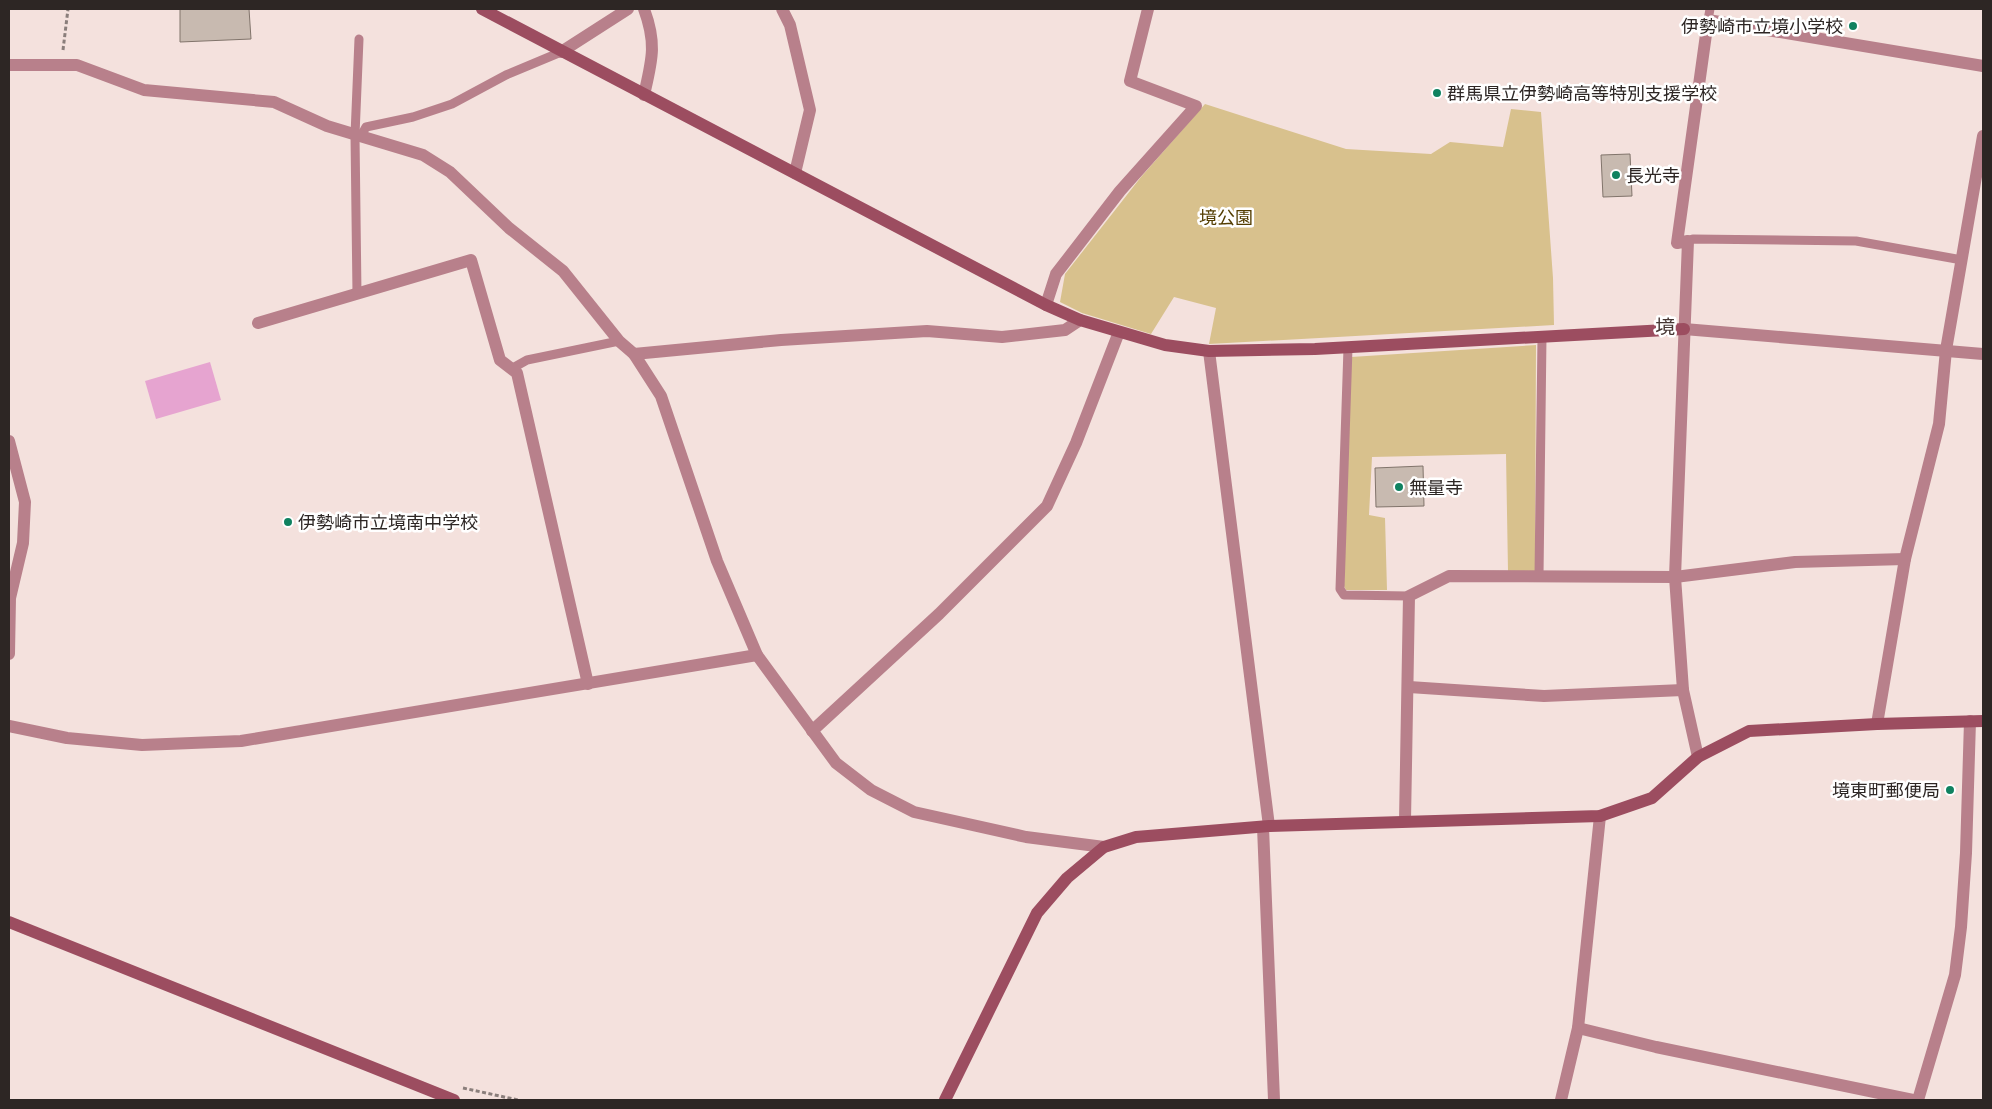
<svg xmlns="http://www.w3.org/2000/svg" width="1992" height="1109" viewBox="0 0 1992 1109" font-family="Raleway,'Noto Sans JP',sans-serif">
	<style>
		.green { fill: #d8c18d }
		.water { fill: #e6a4d0 }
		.building { fill: #c8bab0; stroke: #81746b }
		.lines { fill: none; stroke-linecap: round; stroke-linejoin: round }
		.path { stroke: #8a7e7b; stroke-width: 3; stroke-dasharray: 4 2.5; stroke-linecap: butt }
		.lane { stroke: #b8808b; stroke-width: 9 }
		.street { stroke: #b8808b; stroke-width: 12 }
		.secondary { stroke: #9c4d60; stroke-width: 12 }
		.poi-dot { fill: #108260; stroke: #fff; stroke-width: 2 }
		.labels { text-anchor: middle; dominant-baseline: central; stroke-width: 5; stroke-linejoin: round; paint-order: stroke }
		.poi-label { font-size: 18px; fill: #2d2624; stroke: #fff; text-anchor: start }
		.park-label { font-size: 18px; fill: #533d01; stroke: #fff }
		.quarter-label { font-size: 20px; fill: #463734; stroke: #fff }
	</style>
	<rect width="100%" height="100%" fill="#f4e1dd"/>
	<g class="green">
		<polygon points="1205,104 1346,149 1431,154 1450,142 1503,147 1511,109 1541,112 1553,278 1554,325 1209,344 1216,308 1174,297 1151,334 1082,313 1060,302 1065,274 1141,177"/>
		<polygon points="1536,345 1535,572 1508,571 1506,454 1372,457 1369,515 1385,518 1387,590 1346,590 1344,586 1351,357"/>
	</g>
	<polygon class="water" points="210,362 221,400 156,419 145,381"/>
	<g class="building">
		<polygon points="180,9 249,9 251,39 180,42"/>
		<polygon points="1630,154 1632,196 1603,197 1601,155"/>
		<polygon points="1423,466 1424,506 1376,507 1375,468"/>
	</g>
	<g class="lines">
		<g class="path">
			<polyline points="63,50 68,9"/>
			<polyline points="463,1088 518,1100"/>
		</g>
		<g class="lane">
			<polyline points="1708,20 1710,9"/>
			<polyline points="361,136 366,127 413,117 452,104 506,75 561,52"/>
			<polyline points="1688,241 1693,239 1856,241 1962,260"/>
			<polyline points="357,294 355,135 359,39"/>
			<polyline points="1348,348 1340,589 1344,595 1409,596"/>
			<polyline points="511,369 527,360 619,341"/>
			<polyline points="1539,576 1542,337"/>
		</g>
		<g class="street">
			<path d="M644,9C657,44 652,60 644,95"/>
			<polyline points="782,9 790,25 810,110 795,173"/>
			<polyline points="561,52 628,9"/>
			<polyline points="9,65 77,65 144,90 274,102 327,126 423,155 450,172 509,228 563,271 619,341 634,354 661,396 717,561 757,655 836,763 871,790 914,812 1026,837 1104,847"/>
			<polyline points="1046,305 1056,274 1120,191 1196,106 1130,81 1148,9"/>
			<polyline points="258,323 471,260 500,360 517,373 588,684"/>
			<polyline points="1684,329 1983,354"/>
			<polyline points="1209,351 1269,826"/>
			<polyline points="634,354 781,340 927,331 1002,337 1065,330 1080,320"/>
			<polyline points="9,441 25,502 23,543 10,598 9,654"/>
			<polyline points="1409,687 1544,696 1683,690"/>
			<polyline points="1877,724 1905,559 1939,424 1946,350 1983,136"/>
			<polyline points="9,726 67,738 142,745 241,741 757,655"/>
			<polyline points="812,731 939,614 1047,506 1076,443 1119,332"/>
			<polyline points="1698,757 1683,690 1675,577 1688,241 1677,243 1708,20 1983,66"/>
			<polyline points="1405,821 1409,596 1449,576 1675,577 1795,562 1905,559"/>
			<polyline points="1263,827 1274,1100"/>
			<polyline points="1578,1028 1656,1047 1913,1100"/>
			<polyline points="1561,1100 1578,1028 1600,816"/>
			<polyline points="1918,1100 1955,975 1961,927 1966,853 1970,721"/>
		</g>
		<g class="secondary">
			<polyline points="482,9 1046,305 1080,320 1165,345 1209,351 1315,349 1684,329"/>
			<polyline points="9,922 454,1100"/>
			<polyline points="945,1100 1037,913 1067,878 1104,847 1136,837 1269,826 1600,816 1652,798 1698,757 1749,731 1877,724 1983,721"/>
		</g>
	</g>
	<g class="poi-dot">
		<circle cx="1853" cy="26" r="5"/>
		<circle cx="1437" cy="93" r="5"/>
		<circle cx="1616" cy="175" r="5"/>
		<circle cx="1399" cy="487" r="5"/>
		<circle cx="288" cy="522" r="5"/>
		<circle cx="1950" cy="790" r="5"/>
	</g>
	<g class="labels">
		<g class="poi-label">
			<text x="1843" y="26" text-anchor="end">伊勢崎市立境小学校</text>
			<text x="1447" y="93">群馬県立伊勢崎高等特別支援学校</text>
			<text x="1626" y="175">長光寺</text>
			<text x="1409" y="487">無量寺</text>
			<text x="298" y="522">伊勢崎市立境南中学校</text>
			<text x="1940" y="790" text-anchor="end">境東町郵便局</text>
		</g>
		<g class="park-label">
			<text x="1226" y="217">境公園</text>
		</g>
		<g class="quarter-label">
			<text x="1665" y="327">境</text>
		</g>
	</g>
	<rect width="1992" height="1109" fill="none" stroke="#2d2624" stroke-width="20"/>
</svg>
